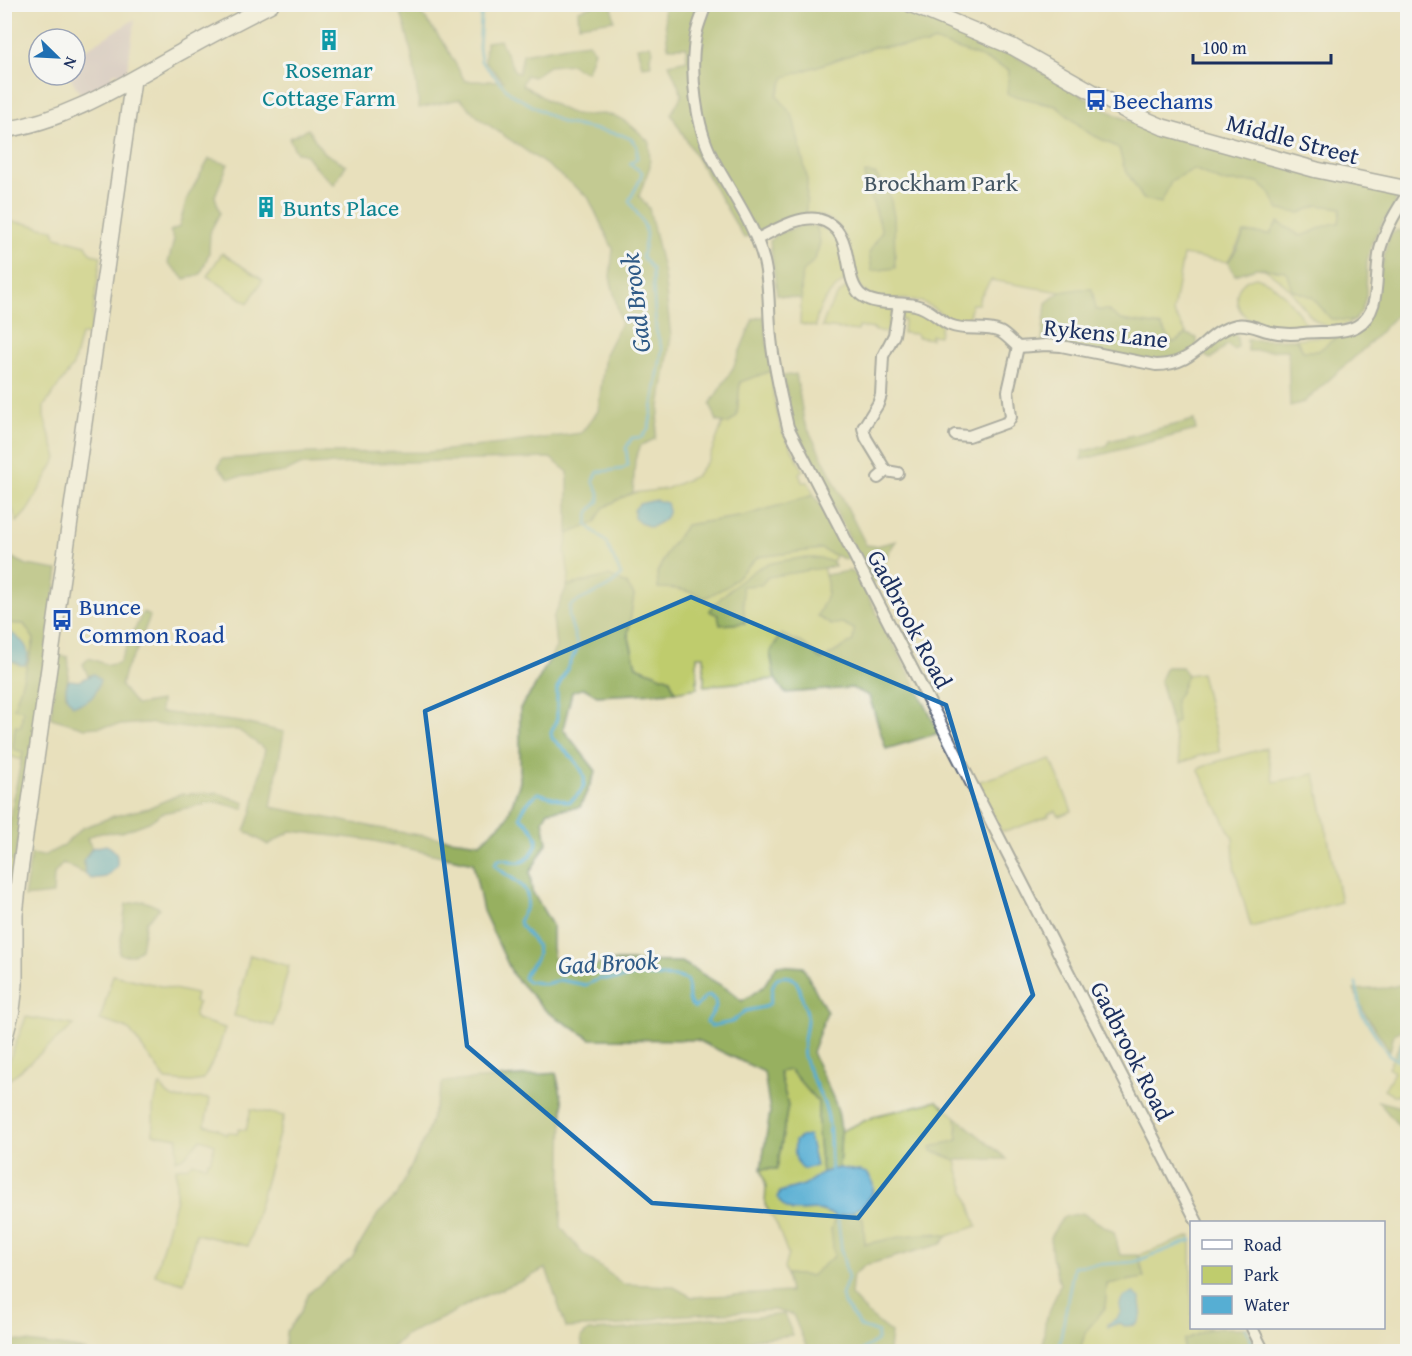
<svg xmlns="http://www.w3.org/2000/svg" width="1412" height="1356" viewBox="0 0 1412 1356" font-family="'Gentium Book Plus',serif">
	<style>
		.industrial { fill: #cebed1 }
		.green { fill: #bfcc6d; stroke: #6d7e66; stroke-width: 1.5 }
		.forest { fill: #97b060; stroke: #59705f; stroke-width: 1.5 }
		.water { fill: #56aed3; stroke: #386e98; stroke-width: 1.5 }
		.lines { fill: none; stroke-linecap: round; stroke-linejoin: round }
		.stream { stroke: #56aed3; stroke-width: 3 }
		.street-casing { stroke: #636d7f; stroke-width: 14 }
		.secondary-casing { stroke: #636d7f; stroke-width: 18 }
		.street { stroke: #fff; stroke-width: 10 }
		.secondary { stroke: #fff; stroke-width: 15 }
		.marked { fill: none; stroke: #1f6fb2; stroke-width: 4.5; stroke-linejoin: round }
		.labels { text-anchor: middle; dominant-baseline: central; stroke-width: 6; stroke-linejoin: round; paint-order: stroke }
		.culture-label { font-size: 24px; fill: #0d838f; stroke: #f6f6f2 }
		.transit-label { font-size: 24px; fill: #164399; stroke: #f6f6f2; text-anchor: start }
		.street-label { font-size: 24px; fill: #1b2f5e; stroke: #f6f6f2 }
		.park-label { font-size: 24px; fill: #445662; stroke: #f6f6f2 }
		.water-label { font-size: 26px; font-style: italic; fill: #305b87; stroke: #f6f6f2 }
	</style>
	<rect width="100%" height="100%" fill="#f6f6f2"/>
	<filter id="ink" filterUnits="userSpaceOnUse"><feTurbulence type="fractalNoise" baseFrequency=".0167" numOctaves="2"/><feDisplacementMap in="SourceGraphic" scale="12" xChannelSelector="R" yChannelSelector="G"/><feConvolveMatrix kernelMatrix="1 2 1 2 8 2 1 2 1" color-interpolation-filters="sRGB"/></filter>
	<filter id="wash" filterUnits="userSpaceOnUse"><feTurbulence type="fractalNoise" baseFrequency=".008" numOctaves="4" result="noise"/><feDisplacementMap in="SourceGraphic" scale="24" xChannelSelector="R" yChannelSelector="G"/><feGaussianBlur stdDeviation="1.35" result="paint"/><feColorMatrix in="noise" values="0 0 0 0 0 0 0 0 0 0 0 0 0 0 0 0 0 1.4 0 .05"/><feComposite in="paint" operator="in"/></filter>
	<g filter="url(#wash)">
		<rect width="100%" height="100%" fill="#e8e0bc"/>
		<polygon class="industrial" points="135,19 126,78 123,79 117,72 112,75 112,83 83,99 69,75 75,75 75,56"/>
		<g class="green">
			<path d="M934,41L978,56L1009,70L1040,103L1056,106L1089,133L1119,148L1124,167L1172,180L1194,169L1223,182H1258L1270,193L1300,213L1318,205L1341,208L1339,223C1324,223 1315,233 1301,236L1278,222L1270,234L1244,233L1228,262L1183,255L1173,312L1187,334L1173,343L1161,326L1121,320L1107,310H1096L1092,290L1060,292L991,280L980,297L978,304H972L967,324C962,323 954,322 950,319C938,313 931,304 918,301C901,297 878,303 864,291C858,286 857,277 855,270C848,239 843,215 806,214L807,177L777,95L785,77L874,47L926,45Z"/>
			<polygon points="4,221 24,223 54,230 56,237 86,245 91,254 101,256 90,335 86,334 81,335 73,366 44,406 44,417 57,458 28,510 17,522 4,485"/>
			<path d="M816,226C841,231 843,257 848,278C833,288 815,307 816,327L800,324L802,273L815,259L820,243Z"/>
			<polygon points="222,253 263,280 248,303 207,276"/>
			<path d="M1263,268L1286,271L1292,290L1312,297L1331,318L1354,321C1317,340 1310,311 1288,288C1281,280 1272,274 1263,268Z"/>
			<path d="M1256,277C1280,284 1292,305 1307,325V328L1303,330C1285,330 1269,329 1252,321C1231,310 1231,282 1256,277Z"/>
			<path d="M848,286L891,309L894,318H890L888,332L875,331V329L859,327L858,331L822,327C827,310 834,296 848,286Z"/>
			<polygon points="910,308 922,310 941,324 939,336 931,335 931,339 918,337 917,334 903,333 904,320 900,319 905,309"/>
			<polygon points="1313,337 1337,337 1319,351 1303,351 1296,339"/>
			<polygon points="771,371 774,398 781,428 803,470 799,473 802,482 808,482 814,495 744,516 686,525 669,549 657,573 659,588 675,588 698,594 757,557 821,549 835,555 833,562 835,566 823,568 829,586 827,596 842,623 855,629 853,641 822,660 804,644 770,652 775,679 704,686 704,656 697,656 697,688 675,692 670,679 636,666 628,634 634,595 609,576 567,586 569,576 565,551 568,534 595,523 603,508 621,498 633,493 666,489 696,476 709,459 723,422 728,424 737,416 740,382"/>
			<path d="M5,623L24,624L34,639C29,663 21,684 14,708L23,710L21,727L15,726L13,748L24,751L21,760L5,754Z"/>
			<polygon points="1166,667 1182,667 1187,675 1201,673 1220,752 1199,756 1181,763 1160,680"/>
			<polygon points="1266,748 1274,782 1315,774 1341,902 1251,927 1234,867 1233,839 1198,769 1212,763"/>
			<polygon points="1051,759 1072,811 1059,816 1056,811 1048,814 1049,816 1008,831 1001,831 977,782"/>
			<polygon points="5,841 8,842 7,858 15,862 9,919 5,916"/>
			<polygon points="250,955 289,966 274,1026 234,1016"/>
			<polygon points="113,975 196,994 194,1002 198,1003 194,1016 196,1019 225,1028 218,1051 203,1080 191,1082 166,1080 130,1031 123,1027 100,1020"/>
			<path d="M26,1017L74,1025L5,1083C6,1059 19,1039 26,1017Z"/>
			<polygon points="1407,1037 1407,1091 1400,1093 1400,1095 1392,1095 1384,1090 1394,1072 1388,1068 1402,1040"/>
			<polygon points="790,1070 818,1102 818,1132 822,1173 804,1185 780,1192 792,1211 819,1210 836,1216 831,1229 835,1256 811,1276 786,1274 784,1268 788,1254 777,1225 765,1205 766,1187 761,1169 777,1169 788,1105 779,1071"/>
			<path d="M160,1085C163,1088 166,1094 170,1096C178,1102 199,1096 210,1099L205,1125L218,1129L226,1135L228,1132L237,1134L239,1129L246,1130L251,1109L284,1116L248,1246L196,1234L184,1283L155,1275L176,1198V1168L186,1167L193,1162L206,1166L208,1161H210L215,1144L201,1139L184,1157L176,1160L178,1138L153,1134V1106Z"/>
			<polygon points="937,1101 956,1117 958,1140 931,1147 932,1151 956,1160 958,1170 977,1226 948,1236 936,1233 917,1235 865,1244 863,1218 852,1211 868,1202 874,1191 866,1173 839,1168 841,1131 878,1115"/>
			<polygon points="1191,1236 1192,1328 1212,1328 1185,1340 1184,1351 1085,1351 1081,1346 1086,1331 1105,1308 1107,1284 1144,1278 1139,1255"/>
		</g>
		<g class="forest">
			<path d="M398,5H415L445,45L465,81H503L485,61L486,42L500,40L515,72L519,73L523,54L571,45L589,43L594,51L587,72L576,68L572,64L549,66L533,77L526,75L522,85C539,93 558,110 575,114C584,116 594,114 603,114C623,115 636,129 649,142L650,166L639,196L649,208L664,274L671,337L655,439L641,445L635,460L633,493L621,498L603,508L595,523L568,534V472L550,458L300,465L286,472L229,478L218,467L222,459L309,453L429,452L500,444L581,433L598,411L605,354L621,323L610,277L613,249L588,197L548,166L480,119L460,99L419,108C416,74 410,37 398,5Z"/>
			<polygon points="595,5 612,5 614,20 579,25 578,10"/>
			<path d="M663,5H890L1008,52L1114,114L1153,131L1207,148L1291,170L1389,191L1396,197L1395,207L1384,220L1372,242L1367,262L1366,296L1362,310L1354,321L1331,319L1312,297L1292,290L1286,271L1256,268L1235,275L1228,262L1237,249L1244,233L1270,234L1278,222L1300,236C1315,233 1324,223 1339,223L1341,208L1318,205L1300,213L1279,210L1270,193L1258,182H1223L1194,169L1172,180L1161,203L1143,199L1124,167L1119,148L1089,133L1056,106L1007,94L1009,70L978,56L934,41L926,45L874,47L785,77L777,95L793,117L807,177L806,214L783,220L744,238L671,114L682,95L669,64L687,60L686,47H668Z"/>
			<polygon points="650,45 653,51 650,57 651,65 642,66 637,47"/>
			<polygon points="308,129 323,152 346,165 334,185 315,167 306,155 296,152 289,138"/>
			<polygon points="209,159 228,164 215,196 220,213 210,232 209,253 201,274 185,279 168,263 174,240 170,231 179,227 187,198"/>
			<polygon points="865,173 875,174 890,196 894,217 895,268 872,271 869,253 882,231 873,202 865,192"/>
			<polygon points="803,225 816,226 820,242 815,259 802,273 800,288 802,299 777,295 770,241 777,234"/>
			<polygon points="1397,230 1401,231 1403,238 1407,240 1407,304 1367,346 1304,402 1290,406 1288,350 1248,351 1247,340 1296,339 1303,351 1318,351 1337,337 1360,330 1382,265 1389,236"/>
			<polygon points="1080,289 1092,289 1096,310 1107,310 1121,320 1161,326 1173,343 1187,334 1197,338 1197,346 1182,358 1160,363 1042,342 1046,303 1060,292"/>
			<polygon points="764,316 771,371 740,382 737,416 728,424 717,421 710,404 733,368 753,319"/>
			<polygon points="1229,331 1233,332 1237,336 1238,347 1234,350 1227,345 1211,359 1205,356 1205,350"/>
			<polygon points="796,374 804,421 866,545 876,546 896,541 890,550 873,585 793,427 783,376"/>
			<polygon points="1194,420 1196,430 1081,460 1083,451 1106,446 1109,441"/>
			<path d="M814,495L826,513L849,558L846,560L821,549L758,557L728,586L705,598C691,590 675,588 658,588L657,573L669,549L686,525L744,516Z"/>
			<path d="M5,554L27,565L58,570L15,862L7,858L11,811L23,752L13,749L15,726L21,727L23,710L14,708C21,685 29,663 34,639L24,624L5,623Z"/>
			<path d="M801,558H820L833,562L835,566L768,577L761,585L742,586L745,623L720,625L718,615L709,611C716,600 755,567 768,564C778,561 790,560 801,558Z"/>
			<path d="M849,571L856,574L915,684L939,733L886,749L869,696L852,688L785,693L775,679L770,652L781,634L804,644L822,660L853,641L854,629L842,623L831,625L817,616C825,600 831,593 825,575Z"/>
			<path d="M609,576L627,584L634,595L628,634L636,666L670,679L675,692L597,696L584,688L572,692L563,729L596,771L580,807L548,811L543,820L547,843L530,872L532,891L552,925V948L556,972L616,961L682,962L729,990L742,1001L763,987L777,965L803,967L827,1012L812,1052C819,1070 829,1087 836,1105C843,1125 840,1147 839,1168L822,1173L818,1132V1102L790,1070L779,1072L788,1105L777,1169H761L770,1112L764,1072L697,1040L591,1039L547,1012L513,975L483,911L473,863L369,840L291,831L268,845L245,831L252,811L265,749L238,730H202L146,723L85,728L51,718L57,655L68,657C71,672 66,682 66,696L94,674L88,676L83,664L89,658L108,665L119,663L143,612L150,616L136,652L125,670L121,686L136,705L161,701L160,712L240,722L284,732L271,807L405,833L480,843L507,818L520,782V708L534,688L556,647L553,618L567,586Z"/>
			<polygon points="1166,667 1182,667 1187,675 1181,691 1175,700 1177,721 1172,726 1160,680"/>
			<polygon points="218,793 245,803 243,809 217,802 162,813 149,822 122,832 98,833 87,838 92,848 84,860 85,874 63,863 54,874 53,894 24,897 31,854 43,856 63,846 82,828 114,816 148,808 180,794"/>
			<polygon points="144,901 160,908 146,922 141,949 132,955 122,955 119,953 126,904"/>
			<polygon points="1404,984 1407,993 1407,1027 1394,1034 1390,1051 1364,1012 1354,990 1387,988"/>
			<path d="M556,1073L563,1103L561,1227L582,1253L623,1284L672,1286L692,1297L790,1292L786,1274L811,1276L834,1256L831,1229L836,1216L852,1211L863,1218L865,1244C892,1239 921,1230 948,1236L941,1244L866,1265L853,1275L851,1295L868,1314L891,1333L889,1351H808L793,1315L774,1310L668,1316L625,1325L566,1328L546,1268L522,1281L479,1298L445,1317L405,1335L389,1351L284,1352L286,1332L300,1313L309,1293L352,1258L378,1214L397,1195L426,1136L443,1082Z"/>
			<polygon points="1407,1091 1408,1091 1407,1136 1378,1101 1400,1107 1400,1093"/>
			<polygon points="956,1117 1007,1159 956,1160 932,1151 931,1147 958,1140"/>
			<polygon points="1082,1213 1114,1232 1120,1255 1139,1255 1144,1278 1107,1284 1105,1308 1086,1331 1081,1346 1085,1351 1042,1351 1045,1323 1060,1284 1052,1257 1050,1237 1063,1217"/>
			<polygon points="784,1314 793,1335 754,1339 727,1351 583,1351 581,1338 588,1331 631,1329 653,1323 711,1318 757,1317"/>
			<polygon points="1212,1328 1247,1328 1259,1352 1184,1352 1184,1340"/>
			<polygon points="4,1339 73,1348 87,1351 5,1351"/>
		</g>
		<g class="water">
			<path d="M656,500L667,503C672,517 662,522 651,527L640,523L634,518V510L639,504Z"/>
			<path d="M7,630C20,639 34,647 25,665H20L5,657V631Z"/>
			<path d="M94,674L100,680C95,697 91,702 73,705C67,697 63,690 69,680L79,681Z"/>
			<path d="M106,845C117,850 118,856 117,867L106,877L91,879L85,874L84,860L92,848Z"/>
			<path d="M809,1136L816,1166L803,1169C794,1161 794,1153 795,1141L801,1137Z"/>
			<path d="M839,1168C847,1170 860,1170 866,1173C871,1176 872,1181 873,1185C876,1201 848,1219 834,1215C828,1213 823,1210 817,1210C799,1210 787,1216 777,1197L780,1192L804,1185L822,1173Z"/>
			<path d="M1134,1293L1140,1298C1139,1311 1146,1313 1136,1325L1125,1326L1119,1323L1108,1327V1324L1117,1318L1121,1312C1118,1301 1122,1295 1134,1293Z"/>
		</g>
		<g class="lines">
			<g class="stream">
				<path d="M482,4L479,47L481,61L511,94L563,123L622,135L631,139L637,146V158L630,164L642,172L640,180L629,201C646,228 650,224 642,257L652,269L656,330L662,350L649,428L642,437L632,438L626,448L628,465L622,469L598,472L593,481L599,493V501L589,512L587,525L606,542L621,575C610,590 586,595 570,606L569,617L578,647L557,689V719L551,733L552,738C571,757 604,780 569,802L538,793C531,798 522,809 520,817C532,827 544,838 532,853C529,857 526,861 521,862C512,864 505,857 497,860L495,865C506,878 532,883 527,905C525,911 521,916 519,922C524,934 542,943 537,957C534,965 526,968 524,978L527,981L545,984L560,980L586,985L599,979H619L635,975L678,977L686,980C692,990 684,1001 695,1008L704,998L709,995L715,1000L716,1007L707,1022L711,1026L732,1022L745,1011L764,1007L770,1003L773,985L777,978C798,972 798,985 803,1001C804,1006 807,1010 807,1014C808,1029 801,1042 804,1056C809,1076 822,1093 827,1113C832,1132 829,1153 832,1173"/>
				<polyline points="1356,983 1361,1012 1388,1054 1397,1060 1403,1040 1408,1039"/>
				<polyline points="837,1212 842,1253 848,1278 842,1295 844,1304 861,1327 878,1333 877,1340 860,1352"/>
				<polyline points="1245,1328 1257,1352"/>
				<polyline points="1058,1352 1074,1266 1134,1262 1192,1240"/>
			</g>
		</g>
	</g>
	<g filter="url(#ink)">
		<g class="lines">
			<defs>
				<g id="street">
					<path d="M706,4C703,14 698,24 696,35C689,71 696,127 713,159C731,193 754,223 764,261C770,285 768,312 771,338C774,368 781,397 788,427L1197,1222"/>
					<path d="M757,239C774,231 799,215 818,219C858,229 840,276 861,295C876,307 898,301 915,305C930,308 937,319 950,325C966,332 985,325 1000,332C1006,335 1012,342 1018,347L1046,345L1061,346L1156,365C1198,365 1203,333 1236,325C1246,323 1257,328 1267,331C1279,334 1291,335 1303,333C1320,331 1342,334 1357,326C1384,311 1373,270 1381,246C1387,226 1397,210 1408,193"/>
					<polyline points="955,435 969,436 1008,422 1011,417 1008,391 1018,347"/>
					<polyline points="886,471 866,438 863,428 878,404 881,395 883,356 894,335 899,304"/>
					<polyline points="878,478 886,471 898,473"/>
					<polyline points="1252,1328 1264,1352"/>
				</g>
				<g id="secondary">
					<polyline points="910,4 1013,47 1128,112 1163,127 1317,170 1408,189"/>
					<path d="M4,130C69,120 125,83 181,52C210,35 240,20 271,4"/>
					<polyline points="4,1040 12,1010 15,985 15,915 20,871 133,80"/>
				</g>
			</defs>
			<use href="#street" class="street-casing"/>
			<use href="#secondary" class="secondary-casing"/>
			<use href="#street" class="street"/>
			<use href="#secondary" class="secondary"/>
		</g>
	</g>
	<path d="M0 0H1412V1356H0ZM691,597L946,705L1033,995L858,1218L652,1203L467,1046L425,711Z" fill="#e8e0bc" fill-opacity=".55" fill-rule="evenodd"/>
	<path class="marked" d="M691,597L946,705L1033,995L858,1218L652,1203L467,1046L425,711Z"/>
	<defs>
		<symbol id="building-bare" viewBox="-9 -9 18 18"><path d="M-4-6H4V6H1V3H-1V6H-4ZM-2.5-4.3h1.7v1.8h-1.7ZM.8-4.3h1.7v1.8H.8ZM-2.5-1h1.7V.8h-1.7ZM.8-1h1.7V.8H.8Z" fill="#0f9aa8" stroke="#f6f6f2" stroke-width="2.5" paint-order="stroke"/></symbol>
		<symbol id="bus-bare" viewBox="-9 -9 18 18"><path d="M-5-6H5V4H4V6H2V4H-2V6H-4V4H-5ZM-3.5-4V0h7V-4ZM-3.5 1.2v1.5H-2V1.2ZM2 1.2v1.5H3.5V1.2Z" fill="#1a4fb4" stroke="#f6f6f2" stroke-width="2.5" paint-order="stroke"/></symbol>
	</defs>
	<g fill-rule="evenodd">
		<use href="#building-bare" x="314" y="25" width="30" height="30"/>
		<use href="#bus-bare" x="1081" y="85" width="30" height="30"/>
		<use href="#building-bare" x="251" y="192" width="30" height="30"/>
		<use href="#bus-bare" x="47" y="605" width="30" height="30"/>
	</g>
	<g class="labels">
		<g class="culture-label">
			<text x="329" y="69">Rosemar<tspan x="329" dy="28">Cottage Farm</tspan></text>
			<text x="283" y="207" text-anchor="start">Bunts Place</text>
		</g>
		<g class="transit-label">
			<text x="1113" y="100">Beechams</text>
			<text x="79" y="606">Bunce<tspan x="79" dy="28">Common Road</tspan></text>
		</g>
		<g class="street-label">
			<text transform="translate(1293 139) rotate(15)">Middle Street</text>
			<text transform="translate(1106 333) rotate(6)">Rykens Lane</text>
			<text transform="translate(910 619) rotate(62)">Gadbrook Road</text>
			<text transform="translate(1132 1051) rotate(63)">Gadbrook Road</text>
		</g>
		<g class="park-label">
			<text x="941" y="182">Brockham Park</text>
		</g>
		<g class="water-label">
			<text transform="translate(635 303) rotate(-97)">Gad Brook</text>
			<text transform="translate(608 962) rotate(-3)">Gad Brook</text>
		</g>
	</g>
	<rect width="1412" height="1356" fill="none" stroke="#f6f6f2" stroke-width="24"/>
	<rect x="1190" y="1221" width="195" height="108" fill="#f6f6f2" stroke="#9ea6b7" stroke-width="1.5"/>
	<rect x="1202" y="1240" width="30" height="9" fill="#ffffff" stroke="#9ea6b7" stroke-width="1.5"/>
	<text x="1244" y="1251" font-size="18" fill="#1b2f5e">Road</text>
	<rect x="1202" y="1266" width="30" height="18" fill="#bfcc6d" stroke="#9ea6b7" stroke-width="1.5"/>
	<text x="1244" y="1281" font-size="18" fill="#1b2f5e">Park</text>
	<rect x="1202" y="1296" width="30" height="18" fill="#56aed3" stroke="#9ea6b7" stroke-width="1.5"/>
	<text x="1244" y="1311" font-size="18" fill="#1b2f5e">Water</text>
	<g transform="translate(57 57) rotate(114)"><circle r="28" fill="#f6f6f2" stroke="#9ea6b7" stroke-width="1.5"/>
	<path d="M0-4.5L10 22L0 15L-10 22Z" fill="#1f6fb2"/>
	<text y="-9" font-size="16" font-weight="bold" text-anchor="middle" fill="#1b2f5e">N</text>
	</g>
	<path d="M1193 54v9h138v-9" fill="none" stroke="#1b2f5e" stroke-width="3"/>
	<text x="1202" y="54" font-size="18" fill="#1b2f5e" stroke="#f6f6f2" stroke-width="4.5" paint-order="stroke">100 m</text>
</svg>
